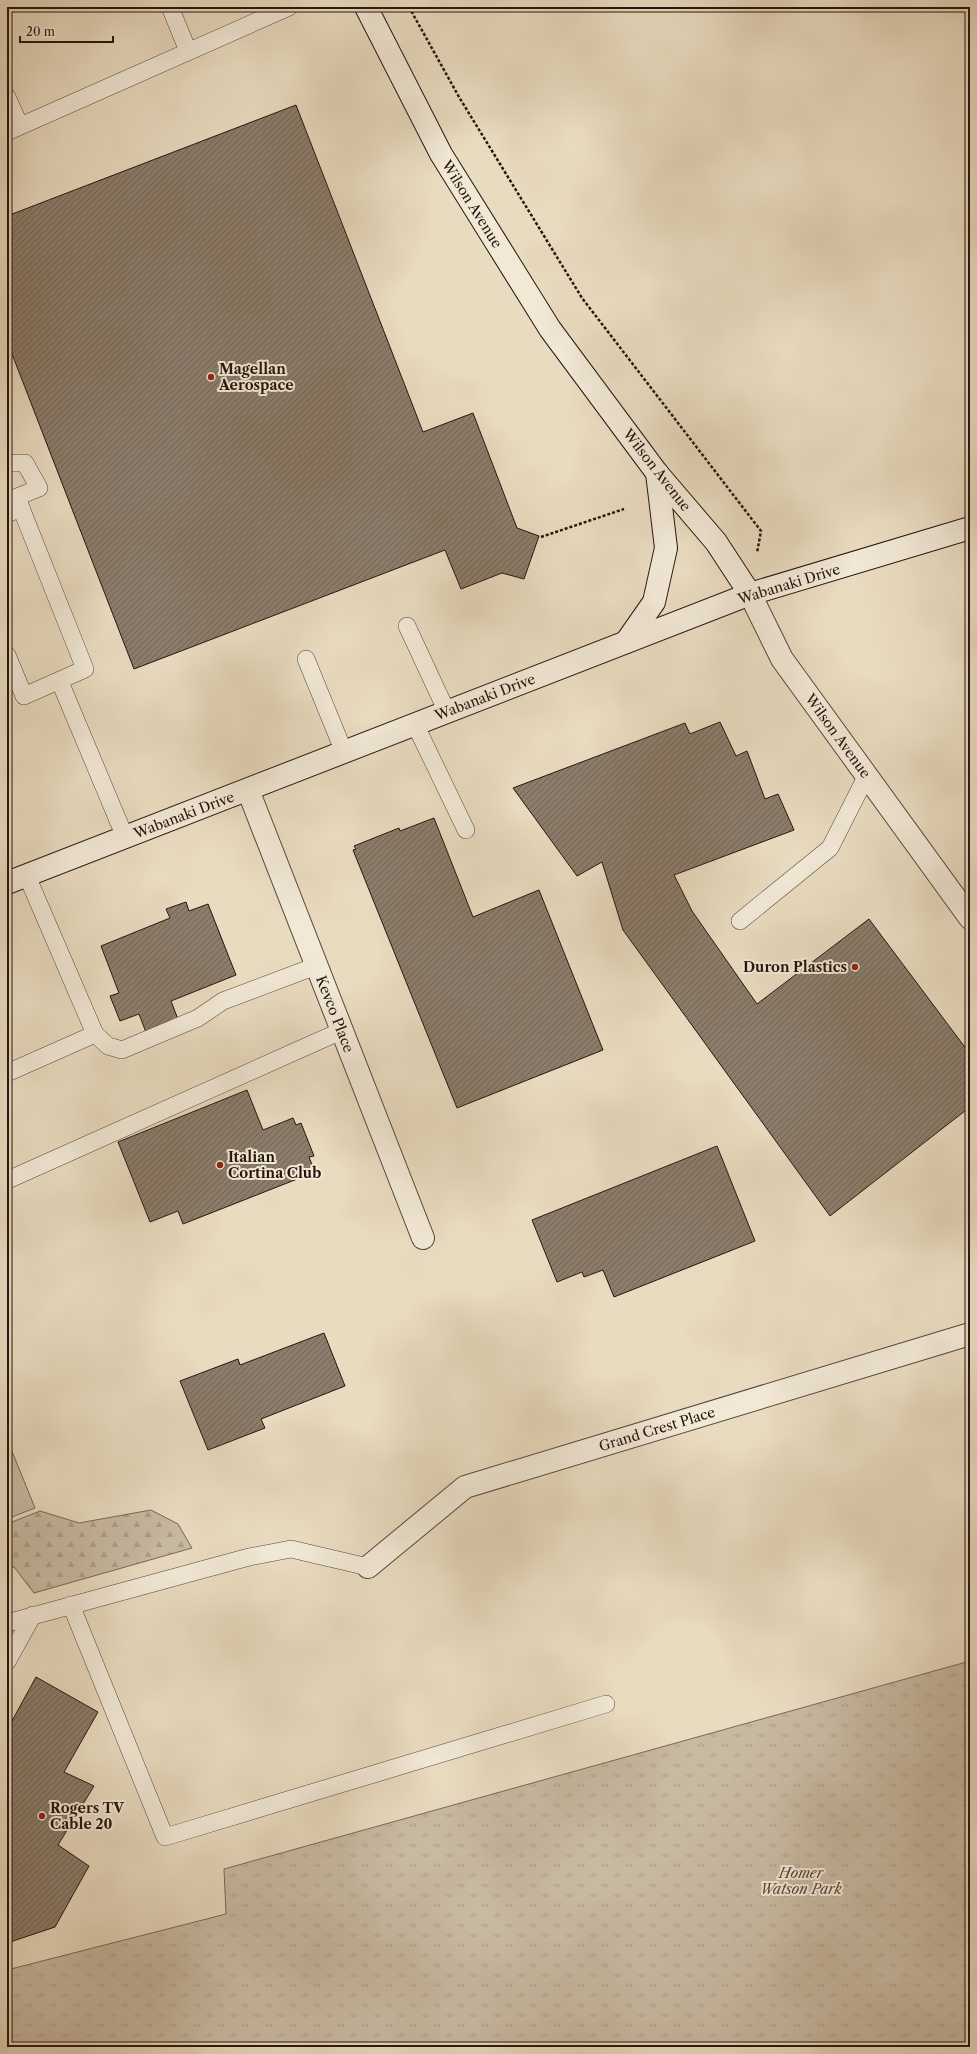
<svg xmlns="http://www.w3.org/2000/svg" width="977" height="2054" viewBox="0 0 977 2054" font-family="'Libre Caslon Text',serif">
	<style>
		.forest { fill: url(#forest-firs); stroke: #776758 }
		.park { fill: url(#park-tufts); stroke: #776758 }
		.pitch { fill: #c8b9a2; stroke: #776758 }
		.building { fill: url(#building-hatch); stroke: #26150f }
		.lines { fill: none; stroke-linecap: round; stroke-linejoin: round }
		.lane-casing { stroke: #57463b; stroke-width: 18 }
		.street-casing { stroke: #57463b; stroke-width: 24 }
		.secondary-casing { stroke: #26150f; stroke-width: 24 }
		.path { stroke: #26150f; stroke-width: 2.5; stroke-dasharray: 3 2; stroke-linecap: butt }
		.lane { stroke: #f1e8d6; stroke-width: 17 }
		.street { stroke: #f1e8d6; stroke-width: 22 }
		.secondary { stroke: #f1e8d6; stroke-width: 22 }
		.poi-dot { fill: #8f2418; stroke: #f1e8d6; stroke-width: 1.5 }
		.labels { text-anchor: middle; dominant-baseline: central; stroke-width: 4; stroke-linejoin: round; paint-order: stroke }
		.street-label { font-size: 14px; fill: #26150f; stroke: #f1e8d6 }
		.poi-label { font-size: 14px; font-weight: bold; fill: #26150f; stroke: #f1e8d6; text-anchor: start }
		.park-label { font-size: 14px; font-style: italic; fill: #57463b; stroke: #f1e8d6 }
	</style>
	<defs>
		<pattern id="forest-firs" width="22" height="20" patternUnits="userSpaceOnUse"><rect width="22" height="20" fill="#c8b9a2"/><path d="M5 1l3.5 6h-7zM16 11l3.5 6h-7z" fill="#ac9e8a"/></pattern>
		<pattern id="park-tufts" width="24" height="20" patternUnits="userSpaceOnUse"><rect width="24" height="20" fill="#c8b9a2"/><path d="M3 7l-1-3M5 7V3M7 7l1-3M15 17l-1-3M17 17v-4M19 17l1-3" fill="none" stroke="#ac9e8a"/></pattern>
		<pattern id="building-hatch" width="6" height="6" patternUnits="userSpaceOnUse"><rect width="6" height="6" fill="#8b7c6b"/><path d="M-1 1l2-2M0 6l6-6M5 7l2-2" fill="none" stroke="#716456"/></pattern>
	</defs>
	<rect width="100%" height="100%" fill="#e9dbc0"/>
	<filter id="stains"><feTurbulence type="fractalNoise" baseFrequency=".005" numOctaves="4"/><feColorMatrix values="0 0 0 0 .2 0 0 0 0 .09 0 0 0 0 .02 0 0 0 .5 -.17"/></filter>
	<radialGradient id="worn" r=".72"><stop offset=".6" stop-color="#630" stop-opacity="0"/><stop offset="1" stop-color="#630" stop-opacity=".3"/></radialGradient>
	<polygon class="forest" points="151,1510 178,1524 192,1548 34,1593 14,1567 7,1568 7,1524 40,1511 79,1523"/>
	<polygon class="park" points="970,1661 970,2047 7,2047 7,1970 226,1914 224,1869"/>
	<polygon class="pitch" points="7,1439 35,1508 7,1519"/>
	<g class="building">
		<polygon points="296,105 423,432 473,413 517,528 539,536 524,579 502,573 461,589 445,550 134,669 7,341 7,216"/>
		<polygon points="720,722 736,756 747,751 765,799 778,794 794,830 674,875 692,911 757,1004 869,919 970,1054 970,1107 830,1216 623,930 602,862 577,876 513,788 685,723 690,734"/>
		<polygon points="434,818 473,917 539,890 603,1050 457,1108 353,850 356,849 354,846 399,828 400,831"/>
		<polygon points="186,902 189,911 208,904 236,975 171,1001 179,1022 147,1035 139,1014 120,1021 110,996 119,993 101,946 170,918 166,909"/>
		<polygon points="247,1090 263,1130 293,1118 296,1125 301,1123 314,1156 309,1157 315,1172 183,1224 178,1211 150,1222 118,1142"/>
		<polygon points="717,1146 755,1241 614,1297 603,1270 584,1277 582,1272 557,1282 532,1220"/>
		<polygon points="324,1333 345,1386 261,1419 265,1428 208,1450 180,1381 238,1359 240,1365"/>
		<polygon points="36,1677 98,1712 64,1772 94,1786 58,1845 89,1866 55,1927 7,1943 7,1730"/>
	</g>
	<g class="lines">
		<defs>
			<g id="lane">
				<polyline points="170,7 188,51"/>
				<polyline points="7,97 20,126"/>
				<polyline points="7,132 289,7"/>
				<polyline points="7,463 25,463 39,488 17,497 21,508"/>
				<polyline points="7,514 21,508 85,669 24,696 7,655"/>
				<polyline points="407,626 447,712"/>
				<polyline points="306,659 344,752"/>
				<polyline points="60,682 125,837"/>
				<polyline points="415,724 466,830"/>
				<polyline points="740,921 830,848 867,775"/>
				<polyline points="95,1034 108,1046 122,1050 198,1018 223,1001 316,966"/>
				<polyline points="7,1073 95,1034 27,876"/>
				<polyline points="10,1179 341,1031"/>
				<polyline points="71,1605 165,1837 606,1704"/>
				<polyline points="7,1623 249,1557 291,1549 368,1567"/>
				<polyline points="7,1662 33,1615"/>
			</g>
			<g id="street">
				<polyline points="750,594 782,659 970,918"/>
				<polyline points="248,790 423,1238"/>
				<polyline points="368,1567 465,1487 970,1334"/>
			</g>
			<g id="secondary">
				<polyline points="366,7 441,154 550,329 657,473 716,542 750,594"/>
				<polyline points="626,642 654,602 666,548 657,473"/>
				<polyline points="7,883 750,594 970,528"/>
			</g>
		</defs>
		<use href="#lane" class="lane-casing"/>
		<use href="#street" class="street-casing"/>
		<use href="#secondary" class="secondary-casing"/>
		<g class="path">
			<polyline points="409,7 459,97 582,298 761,531 757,553"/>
			<polyline points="541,537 624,509"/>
		</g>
		<use href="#lane" class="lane"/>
		<use href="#street" class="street"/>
		<use href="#secondary" class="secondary"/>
	</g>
	<g class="poi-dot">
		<circle cx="211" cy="377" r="4"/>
		<circle cx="855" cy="967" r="4"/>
		<circle cx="220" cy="1165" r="4"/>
		<circle cx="42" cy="1816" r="4"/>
	</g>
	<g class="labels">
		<g class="street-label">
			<text transform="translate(472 204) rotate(58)">Wilson Avenue</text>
			<text transform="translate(657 470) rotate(52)">Wilson Avenue</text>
			<text transform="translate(789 584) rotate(-17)">Wabanaki Drive</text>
			<text transform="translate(485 697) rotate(-21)">Wabanaki Drive</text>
			<text transform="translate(838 736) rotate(54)">Wilson Avenue</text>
			<text transform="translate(184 815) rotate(-21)">Wabanaki Drive</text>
			<text transform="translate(335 1014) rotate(69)">Kevco Place</text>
			<text transform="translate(657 1429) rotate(-17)">Grand Crest Place</text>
		</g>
		<g class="poi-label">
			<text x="219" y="369">Magellan<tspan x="219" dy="16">Aerospace</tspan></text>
			<text x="847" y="967" text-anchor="end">Duron Plastics</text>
			<text x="228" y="1157">Italian<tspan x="228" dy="16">Cortina Club</tspan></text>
			<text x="50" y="1808">Rogers TV<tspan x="50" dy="16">Cable 20</tspan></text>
		</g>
		<g class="park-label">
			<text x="801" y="1873">Homer<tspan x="801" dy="16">Watson Park</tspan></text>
		</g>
	</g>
	<rect width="977" height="2054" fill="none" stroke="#e9dbc0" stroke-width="24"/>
	<rect x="8" y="8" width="961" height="2038" fill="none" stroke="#26150f" stroke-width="2"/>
	<rect x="12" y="12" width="953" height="2030" fill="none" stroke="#26150f"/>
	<path d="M20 36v6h93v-6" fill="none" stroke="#26150f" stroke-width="2"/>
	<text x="26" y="36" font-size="12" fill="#26150f" stroke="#f1e8d6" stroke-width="3" paint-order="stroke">20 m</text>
	<rect width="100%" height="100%" filter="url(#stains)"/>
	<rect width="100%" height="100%" fill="url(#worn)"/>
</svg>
